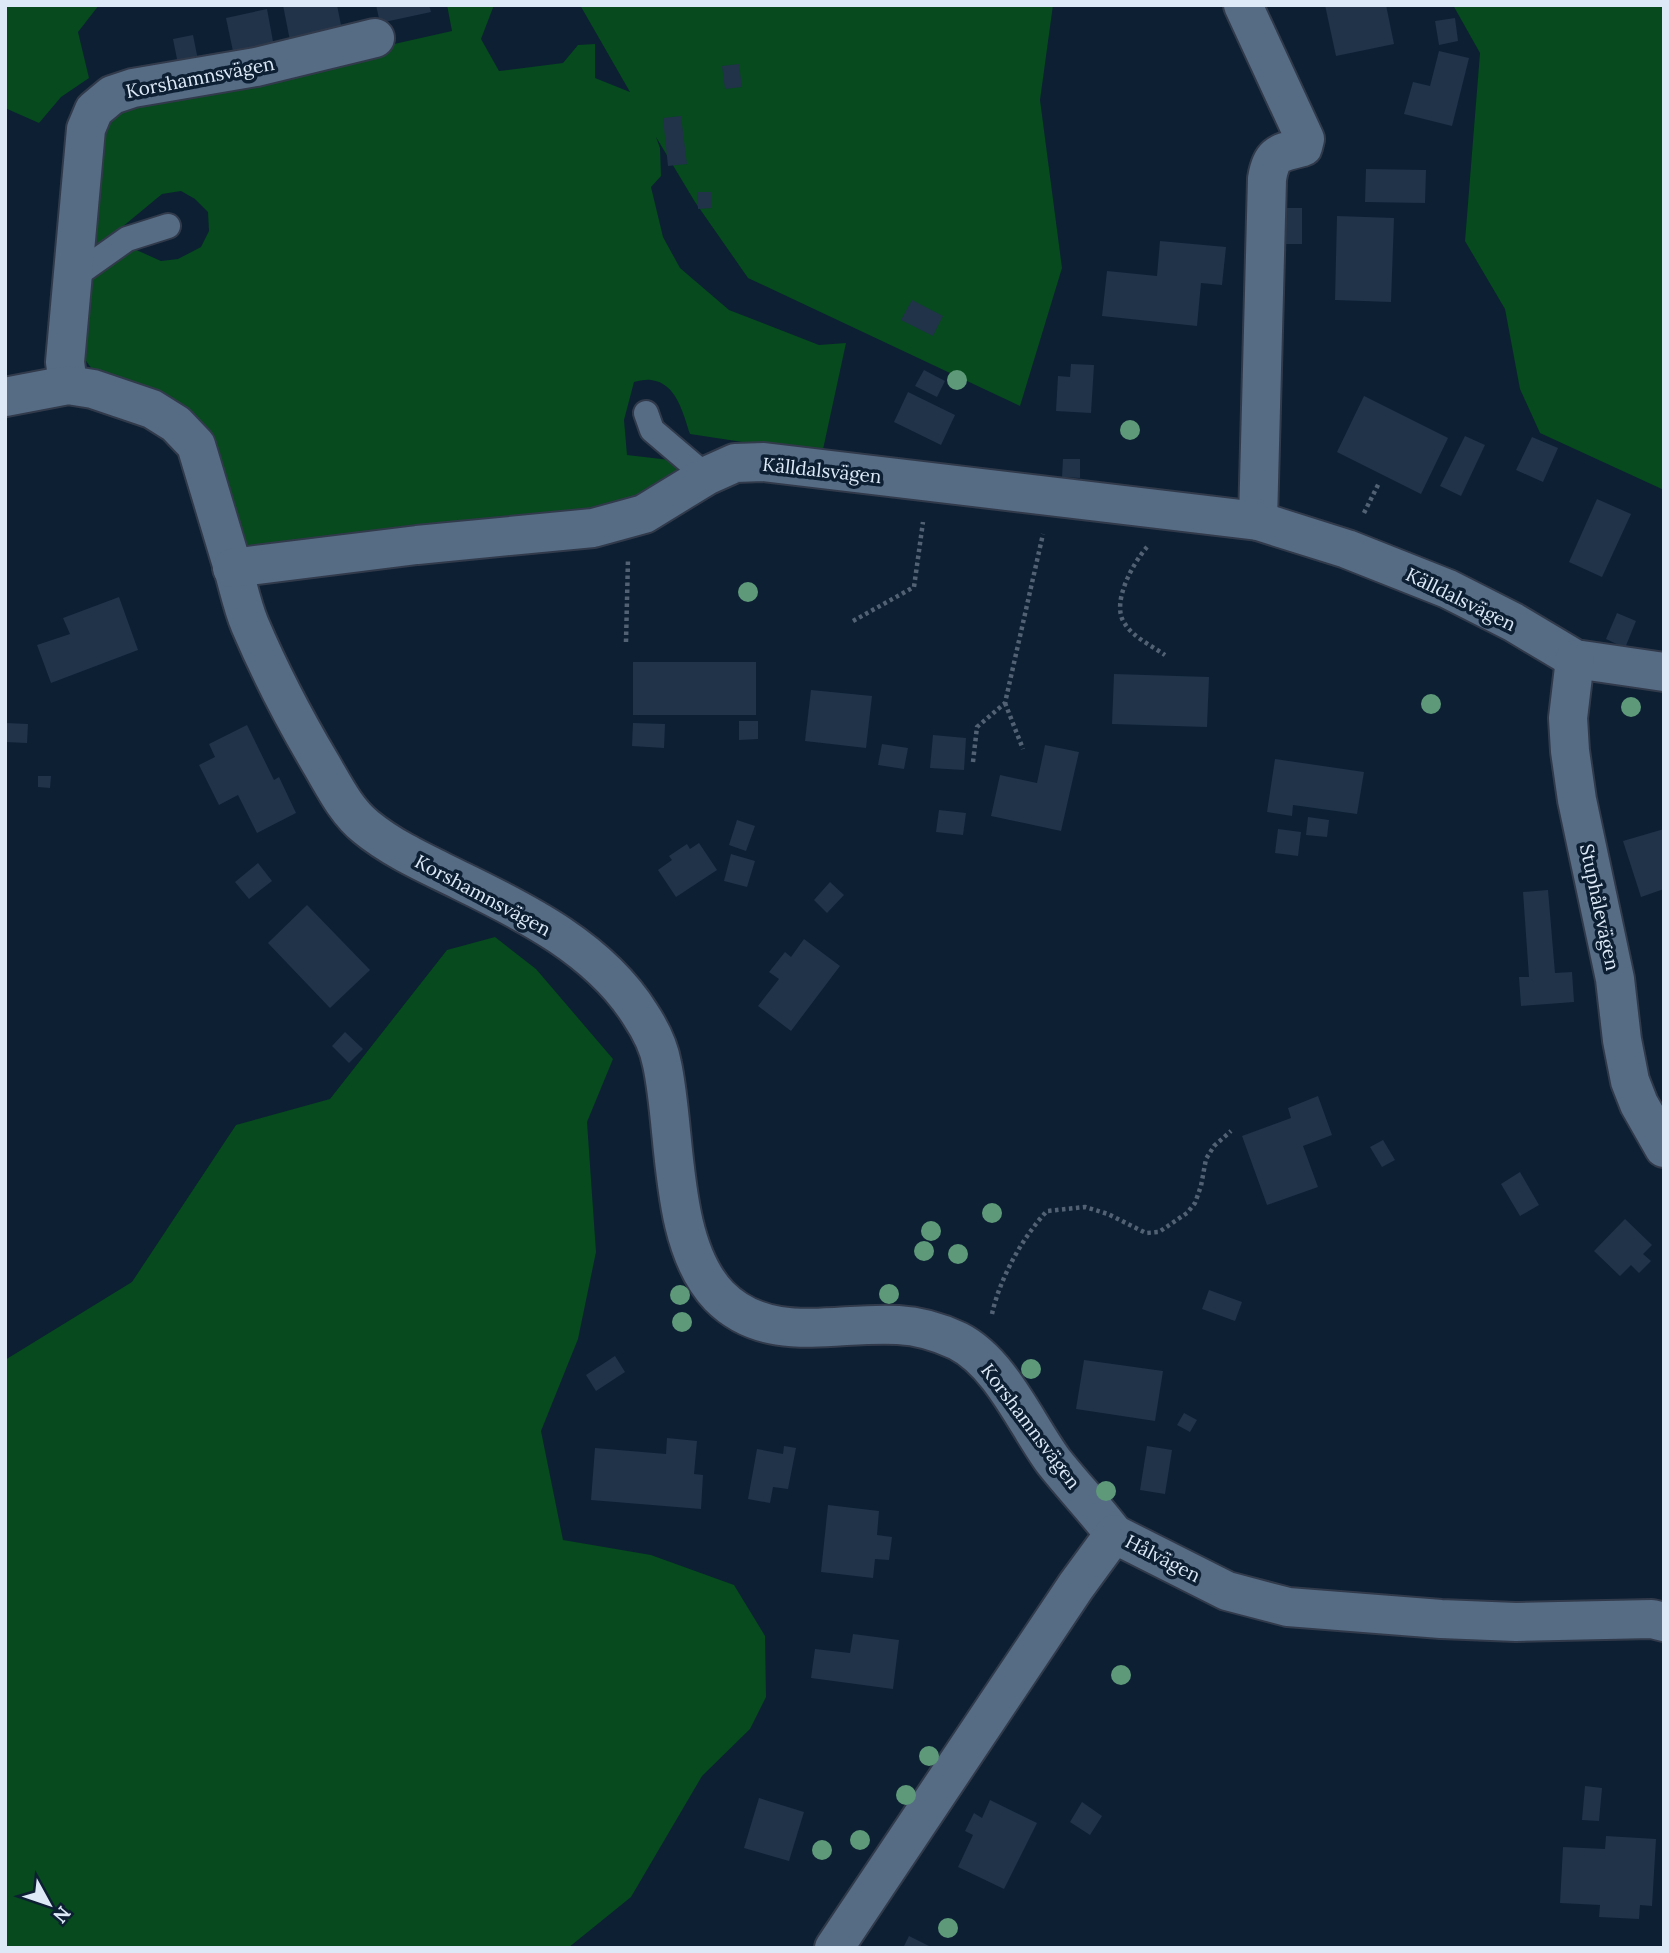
<svg xmlns="http://www.w3.org/2000/svg" width="1669" height="1953" viewBox="0 0 1669 1953" font-family="Lora,serif">
	<style>
		.green { fill: #064a1d }
		.building { fill: #203349 }
		.lines { fill: none; stroke-linecap: round; stroke-linejoin: round }
		.lane-casing { stroke: #313a4b; stroke-width: 28 }
		.street-casing { stroke: #313a4b; stroke-width: 42 }
		.path { stroke: #526274; stroke-width: 4.5; stroke-dasharray: 3.5 3.5; stroke-linecap: butt }
		.lane { stroke: #566c84; stroke-width: 24 }
		.street { stroke: #566c84; stroke-width: 38 }
		.tree { fill: #5e9979 }
		.labels { text-anchor: middle; dominant-baseline: central; stroke-width: 7; stroke-linejoin: round; paint-order: stroke }
		.street-label { font-size: 19px; fill: #dde9f7; stroke: #0c1f33 }
	</style>
	<rect width="100%" height="100%" fill="#0c1f33"/>
	<g class="green">
		<polygon points="5,5 99,5 78,32 89,78 61,97 39,123 5,108"/>
		<path d="M447,5H494L481,39L499,71L563,63L578,45L595,44V78L630,92L580,5H1053L1040,100L1062,268L1020,406L748,278L695,202L656,137L660,148L661,176L651,187L663,237L680,268L729,310L819,345L846,343L822,454L690,434C683,414 677,383 651,380C646,379 639,381 634,382L624,420L627,455L670,460L688,469L619,513L248,551L221,489L101,381L86,361L79,325L82,282L132,248L161,261L178,259L201,247L209,231L208,212L195,199L181,191L162,194L86,257L102,128L123,105L452,31Z"/>
		<polygon points="1453,5 1664,5 1664,490 1540,433 1520,389 1505,309 1465,241 1480,53"/>
		<polygon points="495,937 536,969 613,1059 587,1122 596,1252 578,1339 541,1431 563,1540 651,1555 734,1585 765,1636 766,1697 750,1729 702,1776 631,1897 568,1948 5,1948 5,1360 132,1282 236,1125 330,1099 447,950"/>
	</g>
	<g class="building">
		<polygon points="283,5 337,5 343,35 291,46"/>
		<polygon points="376,5 429,5 431,12 380,23"/>
		<polygon points="1325,5 1386,5 1394,44 1336,56"/>
		<polygon points="267,9 274,47 234,56 226,18"/>
		<polygon points="1455,18 1458,41 1439,45 1435,21"/>
		<polygon points="193,35 198,60 178,64 173,39"/>
		<polygon points="1439,51 1469,58 1452,126 1404,114 1413,82 1430,86"/>
		<polygon points="739,64 742,87 725,89 722,66"/>
		<polygon points="681,116 687,164 668,166 663,118"/>
		<polygon points="1366,169 1426,170 1425,203 1365,202"/>
		<polygon points="697,192 712,192 712,208 698,209"/>
		<polygon points="1279,208 1302,208 1302,244 1278,244"/>
		<polygon points="1337,216 1394,218 1391,302 1335,300"/>
		<polygon points="1160,241 1226,247 1222,285 1201,283 1197,326 1102,316 1107,271 1157,276"/>
		<polygon points="912,300 943,316 933,336 901,320"/>
		<polygon points="1071,364 1094,365 1091,413 1056,411 1058,376 1070,377"/>
		<polygon points="924,370 945,381 937,397 915,386"/>
		<polygon points="908,392 955,415 941,445 894,422"/>
		<polygon points="1364,396 1448,438 1421,494 1337,452"/>
		<polygon points="1465,436 1485,445 1461,496 1440,486"/>
		<polygon points="1532,437 1558,448 1543,482 1516,470"/>
		<polygon points="1063,459 1080,459 1080,478 1062,477"/>
		<polygon points="1597,499 1631,514 1602,577 1569,562"/>
		<polygon points="119,597 138,650 51,683 37,645 70,634 63,618"/>
		<polygon points="1617,613 1636,621 1625,648 1606,639"/>
		<rect x="633" y="662" width="123" height="53"/>
		<polygon points="1114,674 1209,677 1207,727 1112,724"/>
		<polygon points="811,690 872,696 866,748 805,741"/>
		<polygon points="739,721 758,721 758,739 739,740"/>
		<polygon points="5,723 28,724 27,743 5,742"/>
		<polygon points="633,723 665,724 664,748 632,746"/>
		<polygon points="247,725 274,780 279,777 296,813 257,833 238,795 219,805 199,765 215,757 209,744"/>
		<polygon points="933,735 966,738 964,770 930,768"/>
		<polygon points="882,744 908,748 904,769 878,765"/>
		<polygon points="1045,745 1079,752 1061,831 991,816 1000,775 1037,783"/>
		<polygon points="1275,759 1364,772 1357,814 1293,805 1292,816 1267,812"/>
		<polygon points="38,776 51,776 50,788 38,787"/>
		<polygon points="939,810 966,813 963,835 936,832"/>
		<polygon points="1308,817 1329,820 1327,837 1306,835"/>
		<polygon points="737,820 755,826 746,851 729,845"/>
		<polygon points="1278,829 1301,832 1298,856 1275,853"/>
		<polygon points="1664,829 1664,889 1641,897 1623,841"/>
		<polygon points="699,843 717,870 676,897 658,870 672,860 669,856 687,844 690,849"/>
		<polygon points="731,854 755,861 747,887 724,881"/>
		<polygon points="258,863 272,881 249,899 235,882"/>
		<polygon points="830,882 844,895 827,913 814,900"/>
		<polygon points="1548,890 1555,973 1572,972 1574,1002 1521,1006 1519,977 1529,977 1523,892"/>
		<polygon points="307,905 370,970 330,1008 268,943"/>
		<polygon points="804,939 840,966 791,1031 758,1006 779,979 769,972 785,952 791,957"/>
		<polygon points="345,1032 363,1049 349,1063 332,1046"/>
		<polygon points="1318,1096 1332,1135 1303,1146 1318,1187 1267,1205 1242,1136 1291,1118 1288,1108"/>
		<polygon points="1383,1140 1395,1160 1382,1167 1370,1147"/>
		<polygon points="1520,1172 1539,1205 1520,1216 1501,1184"/>
		<polygon points="1625,1219 1652,1245 1643,1254 1651,1261 1639,1273 1631,1265 1620,1276 1594,1251"/>
		<polygon points="1209,1290 1242,1302 1235,1321 1202,1309"/>
		<polygon points="615,1356 625,1372 596,1391 586,1375"/>
		<polygon points="1084,1360 1163,1371 1155,1421 1076,1409"/>
		<polygon points="1184,1413 1197,1420 1190,1432 1177,1425"/>
		<polygon points="667,1438 697,1441 694,1474 703,1475 701,1509 591,1500 595,1448 666,1454"/>
		<polygon points="784,1446 796,1448 788,1489 773,1487 770,1503 748,1499 757,1449 783,1454"/>
		<polygon points="1147,1446 1172,1450 1165,1494 1140,1490"/>
		<polygon points="828,1505 879,1511 877,1535 892,1537 889,1560 875,1559 873,1578 821,1572"/>
		<polygon points="853,1634 899,1640 893,1689 811,1678 815,1649 850,1653"/>
		<polygon points="1585,1786 1602,1788 1599,1821 1582,1820"/>
		<polygon points="759,1798 804,1812 789,1861 744,1848"/>
		<polygon points="990,1800 1037,1823 1004,1889 958,1867 973,1835 965,1831 974,1813 982,1818"/>
		<polygon points="1082,1802 1102,1816 1090,1835 1070,1822"/>
		<polygon points="1606,1836 1656,1839 1652,1906 1640,1905 1639,1919 1599,1917 1600,1905 1560,1903 1563,1847 1605,1849"/>
		<polygon points="909,1936 933,1948 903,1948"/>
	</g>
	<g class="lines">
		<defs>
			<g id="lane">
				<polyline points="72,278 127,239 168,226"/>
				<polyline points="646,413 652,430 706,476"/>
			</g>
			<g id="street">
				<path d="M1243,5L1305,139L1303,147C1279,153 1271,153 1267,179L1258,521"/>
				<polyline points="68,385 65,362 86,129 94,110 112,95 133,88 256,67 375,38"/>
				<path d="M5,397L68,385L93,389L152,409L176,424L196,445C208,485 220,525 232,565C238,585 242,606 250,625C270,672 295,720 321,764C334,786 346,811 366,827C394,850 429,865 461,881C527,913 600,950 640,1014C650,1029 659,1047 662,1064C677,1132 668,1243 719,1296C768,1346 837,1321 898,1325C918,1326 939,1332 958,1341C1001,1363 1026,1424 1054,1462C1073,1486 1095,1509 1114,1534"/>
				<polyline points="232,568 417,545 593,528 644,514 706,476 735,463 764,462 1258,521 1347,549 1448,589 1513,622 1575,659 1664,672"/>
				<polyline points="1575,659 1568,718 1570,751 1577,800 1615,979 1622,1040 1630,1081 1639,1104 1664,1148"/>
				<polyline points="834,1948 1076,1586 1114,1534 1227,1591 1288,1607 1441,1619 1516,1622 1652,1619 1664,1622"/>
			</g>
		</defs>
		<use href="#lane" class="lane-casing"/>
		<use href="#street" class="street-casing"/>
		<g class="path">
			<polyline points="1364,513 1379,483"/>
			<path d="M1147,547C1133,563 1110,604 1125,624C1133,637 1152,646 1165,655"/>
			<polyline points="853,621 914,587 923,522"/>
			<polyline points="626,642 628,559"/>
			<polyline points="1005,703 1023,749"/>
			<polyline points="973,762 977,727 1005,703 1043,534"/>
			<path d="M992,1314C1000,1278 1022,1238 1047,1211L1085,1207L1108,1214L1146,1233L1159,1232L1187,1213L1195,1203L1201,1186L1206,1159L1214,1146L1231,1131"/>
		</g>
		<use href="#lane" class="lane"/>
		<use href="#street" class="street"/>
	</g>
	<g class="tree">
		<circle cx="957" cy="380" r="10"/>
		<circle cx="1130" cy="430" r="10"/>
		<circle cx="748" cy="592" r="10"/>
		<circle cx="1431" cy="704" r="10"/>
		<circle cx="1631" cy="707" r="10"/>
		<circle cx="992" cy="1213" r="10"/>
		<circle cx="931" cy="1231" r="10"/>
		<circle cx="924" cy="1251" r="10"/>
		<circle cx="958" cy="1254" r="10"/>
		<circle cx="889" cy="1294" r="10"/>
		<circle cx="680" cy="1295" r="10"/>
		<circle cx="682" cy="1322" r="10"/>
		<circle cx="1031" cy="1369" r="10"/>
		<circle cx="1106" cy="1491" r="10"/>
		<circle cx="1121" cy="1675" r="10"/>
		<circle cx="929" cy="1756" r="10"/>
		<circle cx="906" cy="1795" r="10"/>
		<circle cx="860" cy="1840" r="10"/>
		<circle cx="822" cy="1850" r="10"/>
		<circle cx="948" cy="1928" r="10"/>
	</g>
	<g class="labels">
		<g class="street-label">
			<text transform="translate(200 77) rotate(-11)">Korshamnsvägen</text>
			<text transform="translate(822 470) rotate(6)">Källdalsvägen</text>
			<text transform="translate(1461 599) rotate(26)">Källdalsvägen</text>
			<text transform="translate(483 895) rotate(28)">Korshamnsvägen</text>
			<text transform="translate(1600 907) rotate(78)">Stuphålevägen</text>
			<text transform="translate(1031 1426) rotate(53)">Korshamnsvägen</text>
			<text transform="translate(1163 1558) rotate(27)">Hålvägen</text>
		</g>
	</g>
	<rect width="1669" height="1953" fill="none" stroke="#dde9f7" stroke-width="14"/>
	<g transform="translate(49 1904) rotate(130)" stroke="#0c1f33" stroke-width="5" paint-order="stroke">
	<path d="M0-5L12 26L0 18L-12 26Z" fill="#dde9f7"/>
	<text y="-10" font-size="19" font-weight="bold" text-anchor="middle" fill="#dde9f7">N</text>
	</g>
</svg>
